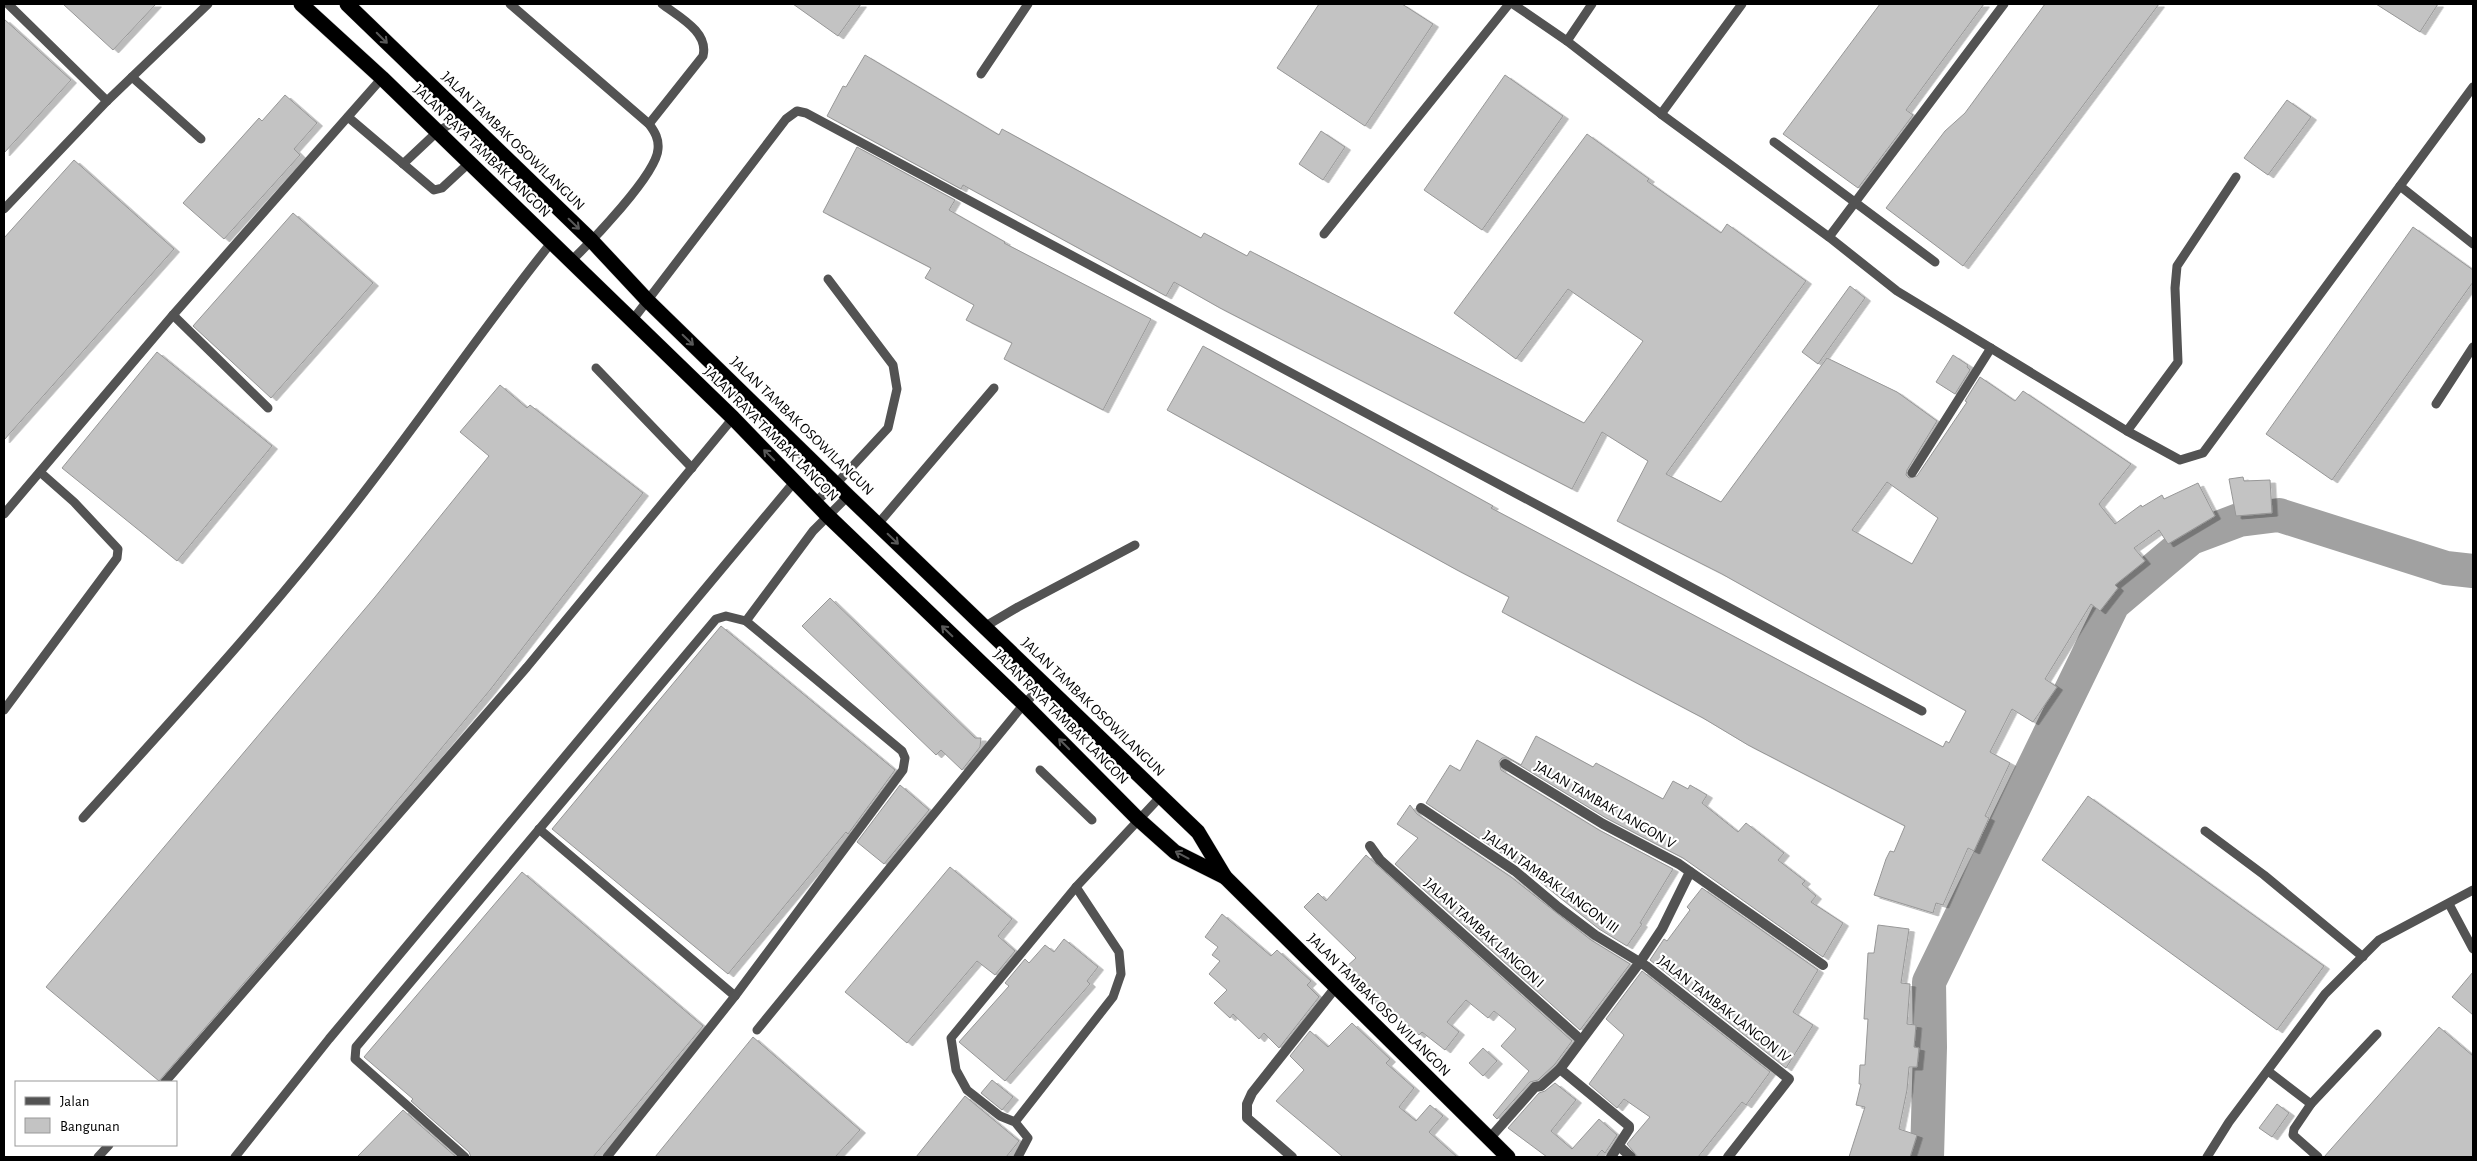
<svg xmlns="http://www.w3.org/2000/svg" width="2477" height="1161" viewBox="0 0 2477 1161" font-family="'Alegreya Sans',sans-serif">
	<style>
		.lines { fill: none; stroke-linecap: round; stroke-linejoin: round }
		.river { stroke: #a1a1a1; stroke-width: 34 }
		.building { fill: #c3c3c3; stroke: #979797; fill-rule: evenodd; filter: url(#shadow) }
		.highway-casing { stroke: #dbdbdb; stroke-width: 16 }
		.lane { stroke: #535353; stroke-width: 9 }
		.street { stroke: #535353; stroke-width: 10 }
		.highway { stroke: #000; stroke-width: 15 }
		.oneway { stroke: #595959 }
		.labels { text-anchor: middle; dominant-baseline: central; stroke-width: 4.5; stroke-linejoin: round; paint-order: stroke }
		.street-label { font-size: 15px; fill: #000; stroke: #fff }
	</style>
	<defs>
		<filter id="shadow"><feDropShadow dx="5.5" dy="3" stdDeviation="0" flood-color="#0004"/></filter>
	</defs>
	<rect width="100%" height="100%" fill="#fff"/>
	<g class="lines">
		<polyline class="river" points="1927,1157 1930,1047 1929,982 2113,604 2191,538 2239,520 2279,515 2446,568 2473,571"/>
	</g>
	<g class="building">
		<polygon points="63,4 156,4 113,50"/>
		<polygon points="793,4 861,4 838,36"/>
		<polygon points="1319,4 1402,4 1433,24 1365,126 1277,68"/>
		<polygon points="1880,4 1984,4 1906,110 1913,115 1858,188 1783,134"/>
		<polygon points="2045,4 2159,4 1963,266 1886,208 1945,131 1965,113"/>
		<polygon points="2376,4 2438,4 2420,32"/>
		<polygon points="4,19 71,80 4,153"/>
		<path d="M865,55L999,135L1002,129L1201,238L1204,233L1247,256L1250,251L1584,423L1643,341L1568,289L1516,359L1454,313L1587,134L1649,179L1647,181L1721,233L1727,224L1806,281L1666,474L1721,502L1827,358L1897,392L1937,421L1907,470L1906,475L1909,478L1917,476L1967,402L1965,401L1980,377L2015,401L2023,391L2131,464L2099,504L2115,524L2141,505L2142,507L2162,495L2164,499L2198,483L2215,516L2168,544L2159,530L2134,548L2145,561L2115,585L2118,588L2100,611L2091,604L2045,679L2057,687L2033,722L2012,709L1990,752L2010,763L1985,816L1989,818L1974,851L1968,848L1943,905L1936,903L1933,913L1874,895L1886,859L1890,851L1894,852L1905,826L1748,745L1703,718L1502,612L1509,597L1457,570L1167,410L1203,346L1493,506L1491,508L1943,747L1946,741L1949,743L1966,711L1722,574L1617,521L1648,461L1602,432L1572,489L1220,308L1174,282L1166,296L963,185L961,189L827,116L843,86L846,87ZM1887,482L1938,518L1912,564L1852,530Z"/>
		<polygon points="1505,75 1563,116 1482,230 1424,190"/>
		<polygon points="285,95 317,123 294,149 300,155 224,239 183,203 259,118 262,121"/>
		<polygon points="2287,100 2311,117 2268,175 2244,158"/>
		<polygon points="1321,131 1345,147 1323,180 1299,164"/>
		<polygon points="857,147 955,200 949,210 1005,242 1004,243 1151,319 1103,410 1004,359 1012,343 966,320 974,305 925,278 931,268 823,212"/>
		<polygon points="74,160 174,249 4,440 4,238"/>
		<polygon points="293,213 373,283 271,398 193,326"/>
		<polygon points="2413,227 2473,270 2473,282 2332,480 2266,434"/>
		<polygon points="1850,286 1865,298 1818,364 1802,352"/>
		<polygon points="157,352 272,446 177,561 62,468"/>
		<polygon points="1953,355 1968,365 1967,367 1970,370 1955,394 1936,382"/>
		<polygon points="500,385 527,408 530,405 643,493 490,690 295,924 159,1081 46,987 375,597 489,456 460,432"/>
		<polygon points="2243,477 2244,481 2270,480 2272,513 2236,516 2229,479"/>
		<polygon points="830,598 975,738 981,738 980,747 962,770 941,750 936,755 802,626"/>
		<polygon points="721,626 895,770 848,834 846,832 728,974 552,829"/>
		<polygon points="1536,736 1593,767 1596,763 1663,799 1673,781 1688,789 1690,785 1707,795 1702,803 1738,832 1746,823 1784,853 1778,860 1805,881 1802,884 1816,896 1811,902 1843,923 1823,957 1683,858 1606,818 1508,758 1502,758 1499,761 1501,770 1599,830 1673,869 1640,923 1642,924 1627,946 1599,929 1519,865 1426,803 1450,765 1460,771 1477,740 1521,765"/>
		<polygon points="900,785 929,810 884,864 857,842"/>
		<polygon points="2088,796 2324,966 2277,1030 2042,860"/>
		<polygon points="1410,805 1417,814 1511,877 1591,940 1630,964 1580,1030 1395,864 1418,838 1397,824"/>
		<polygon points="1366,855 1572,1041 1555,1064 1538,1080 1530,1082 1497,1119 1493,1115 1529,1071 1501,1046 1516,1029 1494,1011 1488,1018 1466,1000 1447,1022 1459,1032 1445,1050 1422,1032 1419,1035 1384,1005 1382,1009 1365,994 1368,990 1346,967 1356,958 1304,907 1318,893 1326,901"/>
		<polygon points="950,867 1012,919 998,936 1015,951 995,975 977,961 907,1043 845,992"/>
		<polygon points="522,872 703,1026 593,1157 471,1157 469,1152 411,1101 413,1099 364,1057"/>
		<polygon points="1702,888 1818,970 1793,1012 1813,1025 1786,1068 1650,960 1664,939 1667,941 1690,910 1687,907"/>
		<polygon points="1222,914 1271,956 1277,950 1311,981 1307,985 1319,997 1279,1048 1264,1033 1259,1039 1233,1014 1230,1018 1214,1003 1227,990 1209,974 1220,961 1212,955 1218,947 1205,937"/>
		<polygon points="1878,925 1909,929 1901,983 1910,984 1907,1024 1916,1025 1914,1047 1919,1048 1917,1067 1909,1067 1907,1090 1899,1129 1917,1135 1910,1157 1849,1157 1865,1107 1856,1105 1861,1084 1859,1084 1860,1065 1865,1065 1868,1019 1864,1019 1868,953 1874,953"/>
		<polygon points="1064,939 1098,967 1087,981 1090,984 1005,1081 959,1042 1009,986 1005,983 1025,959 1029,963 1045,945 1054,952"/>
		<polygon points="1642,971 1770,1072 1746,1105 1742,1102 1698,1157 1638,1157 1627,1144 1650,1117 1624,1099 1617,1108 1589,1084 1624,1035 1606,1019"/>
		<polygon points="2473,972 2473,1015 2452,997"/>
		<polygon points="1352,1023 1390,1059 1386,1063 1414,1088 1399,1107 1416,1121 1430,1105 1443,1116 1429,1132 1457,1157 1343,1157 1276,1101 1304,1070 1290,1056 1310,1031 1328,1047"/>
		<polygon points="2439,1027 2473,1056 2473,1157 2324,1157"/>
		<polygon points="753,1037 860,1130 835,1157 655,1157"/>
		<polygon points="1483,1048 1497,1061 1483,1076 1469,1063"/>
		<polygon points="992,1080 1013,1097 1002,1110 981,1093"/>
		<polygon points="1555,1083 1576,1100 1551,1131 1572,1149 1599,1119 1617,1135 1605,1153 1602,1150 1596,1157 1547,1157 1508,1128 1539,1093 1545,1091"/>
		<polygon points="965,1096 1019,1141 1006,1157 916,1157"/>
		<polygon points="2277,1104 2289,1113 2272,1137 2259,1128"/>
		<polygon points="403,1110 456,1157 357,1157"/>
	</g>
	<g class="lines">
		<defs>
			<g id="highway">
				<polyline points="301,4 382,78 733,418 828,516 1024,704 1138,819 1175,852 1225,877"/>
				<polyline points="347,4 592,241 648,301 848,496 1198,832 1225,877 1508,1157"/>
			</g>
		</defs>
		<use href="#highway" class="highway-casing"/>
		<g class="lane">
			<polyline points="8,4 107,101"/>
			<path d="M510,4L649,124C655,132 659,139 658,149C657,174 590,243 570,262"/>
			<polyline points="1513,4 1567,41 1661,114 1829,237 1897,291 2127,431 2180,460 2203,453 2473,87"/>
			<polyline points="1567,41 1592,4"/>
			<polyline points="981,74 1028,4"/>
			<polyline points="132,77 201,139"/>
			<polyline points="1661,114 1742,4"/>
			<polyline points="348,117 434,190 442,188 469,163"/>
			<path d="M649,124L703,56C709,32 679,17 662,4"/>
			<polyline points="1774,142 1935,262"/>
			<polyline points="403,164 437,132 462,117"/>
			<polyline points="2400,186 2473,244"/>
			<polyline points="4,209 107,101 208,4"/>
			<polyline points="1324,234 1509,4"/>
			<polyline points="1829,237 2004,4"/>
			<polyline points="173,315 268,408"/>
			<polyline points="631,322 786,119 797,111 806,113 1922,711"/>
			<polyline points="596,368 692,468"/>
			<polyline points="2436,404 2473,347"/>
			<polyline points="2127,431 2178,362 2175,288 2177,266 2236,177"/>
			<polyline points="1912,473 1991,348"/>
			<polyline points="815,502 836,484 888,428 897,389 893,365 828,279"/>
			<polyline points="4,514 173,315 382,78"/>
			<polyline points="878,524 994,388"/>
			<polyline points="984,627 1018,607 1135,545"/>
			<polyline points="4,710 117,558 118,549 74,502 40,472"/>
			<polyline points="1040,770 1092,820"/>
			<path d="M83,818C183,708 284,598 374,479C434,401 489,320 551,243"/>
			<polyline points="539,829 735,996 903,770 905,758 902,751 746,621"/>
			<polyline points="2205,831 2264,875 2363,957"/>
			<polyline points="1076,887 1161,796"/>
			<polyline points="2449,904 2473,949"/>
			<polyline points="757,1030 1024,704 1044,684"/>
			<polyline points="2268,1071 2311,1104 2377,1034"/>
			<polyline points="165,1082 527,667 733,418"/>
			<polyline points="2311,1104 2294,1129 2293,1135 2318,1157"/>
			<polyline points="1015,1122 1113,997 1121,974 1119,952 1076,887 951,1038 956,1070 967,1090 1000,1116 1015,1122 1028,1138 1018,1157"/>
			<polyline points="98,1157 109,1145"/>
			<polyline points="235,1157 329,1039 795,481"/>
			<polyline points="465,1157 355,1059 356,1047 716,619 726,616 746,621 813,531 848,496"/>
			<polyline points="607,1157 735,996"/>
			<polyline points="2207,1157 2229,1122 2325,994 2379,940 2473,890"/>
		</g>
		<g class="street">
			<polyline points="1505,764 1603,824 1679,864 1823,965"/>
			<polyline points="1421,808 1515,871 1558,907 1595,935 1646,966 1789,1079 1728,1157"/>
			<polyline points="1370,846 1380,860 1581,1040"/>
			<polyline points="1560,1069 1629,1126 1629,1129 1611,1157"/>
			<polyline points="1489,1139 1535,1087 1541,1086 1560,1069 1640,962 1662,929 1690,872"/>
			<polyline points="1619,1146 1631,1157"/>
			<polyline points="1292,1157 1247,1118 1247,1104 1252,1093 1336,987"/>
		</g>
		<use href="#highway" class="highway"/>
	</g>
	<defs><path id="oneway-shaft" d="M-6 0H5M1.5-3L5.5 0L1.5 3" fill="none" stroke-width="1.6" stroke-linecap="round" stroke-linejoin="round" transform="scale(1.25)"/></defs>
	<g class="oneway">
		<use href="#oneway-shaft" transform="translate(382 38) rotate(45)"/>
		<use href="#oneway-shaft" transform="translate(574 224) rotate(44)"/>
		<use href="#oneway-shaft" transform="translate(688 340) rotate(44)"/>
		<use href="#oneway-shaft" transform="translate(769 455) rotate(-135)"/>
		<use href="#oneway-shaft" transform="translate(893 539) rotate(44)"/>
		<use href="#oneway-shaft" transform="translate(947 631) rotate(-136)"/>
		<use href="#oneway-shaft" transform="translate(1064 744) rotate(-135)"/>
		<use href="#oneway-shaft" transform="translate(1182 855) rotate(-152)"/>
	</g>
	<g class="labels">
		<g class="street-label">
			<text transform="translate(513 141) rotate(44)">JALAN TAMBAK OSOWILANGUN</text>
			<text transform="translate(482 151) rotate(44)">JALAN RAYA TAMBAK LANGON</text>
			<text transform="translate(802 426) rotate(44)">JALAN TAMBAK OSOWILANGUN</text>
			<text transform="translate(771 434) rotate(45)">JALAN RAYA TAMBAK LANGON</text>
			<text transform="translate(1093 707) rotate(44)">JALAN TAMBAK OSOWILANGUN</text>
			<text transform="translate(1061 717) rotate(45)">JALAN RAYA TAMBAK LANGON</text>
			<text transform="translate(1605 805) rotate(30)">JALAN TAMBAK LANGON V</text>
			<text transform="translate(1551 882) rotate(36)">JALAN TAMBAK LANGON III</text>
			<text transform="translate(1484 933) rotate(42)">JALAN TAMBAK LANGON I</text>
			<text transform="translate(1379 1005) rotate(45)">JALAN TAMBAK OSO WILANGON</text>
			<text transform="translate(1724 1009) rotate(38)">JALAN TAMBAK LANGON IV</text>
		</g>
	</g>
	<rect width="2477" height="1161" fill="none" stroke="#000000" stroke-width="10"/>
	<rect x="15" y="1081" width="162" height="65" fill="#ffffff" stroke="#999999"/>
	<rect x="25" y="1097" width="25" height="8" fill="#535353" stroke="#999999"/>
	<text x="60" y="1106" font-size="15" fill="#000000">Jalan</text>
	<rect x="25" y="1118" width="25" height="15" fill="#c3c3c3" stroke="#999999"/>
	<text x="60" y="1131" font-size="15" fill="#000000">Bangunan</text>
</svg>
